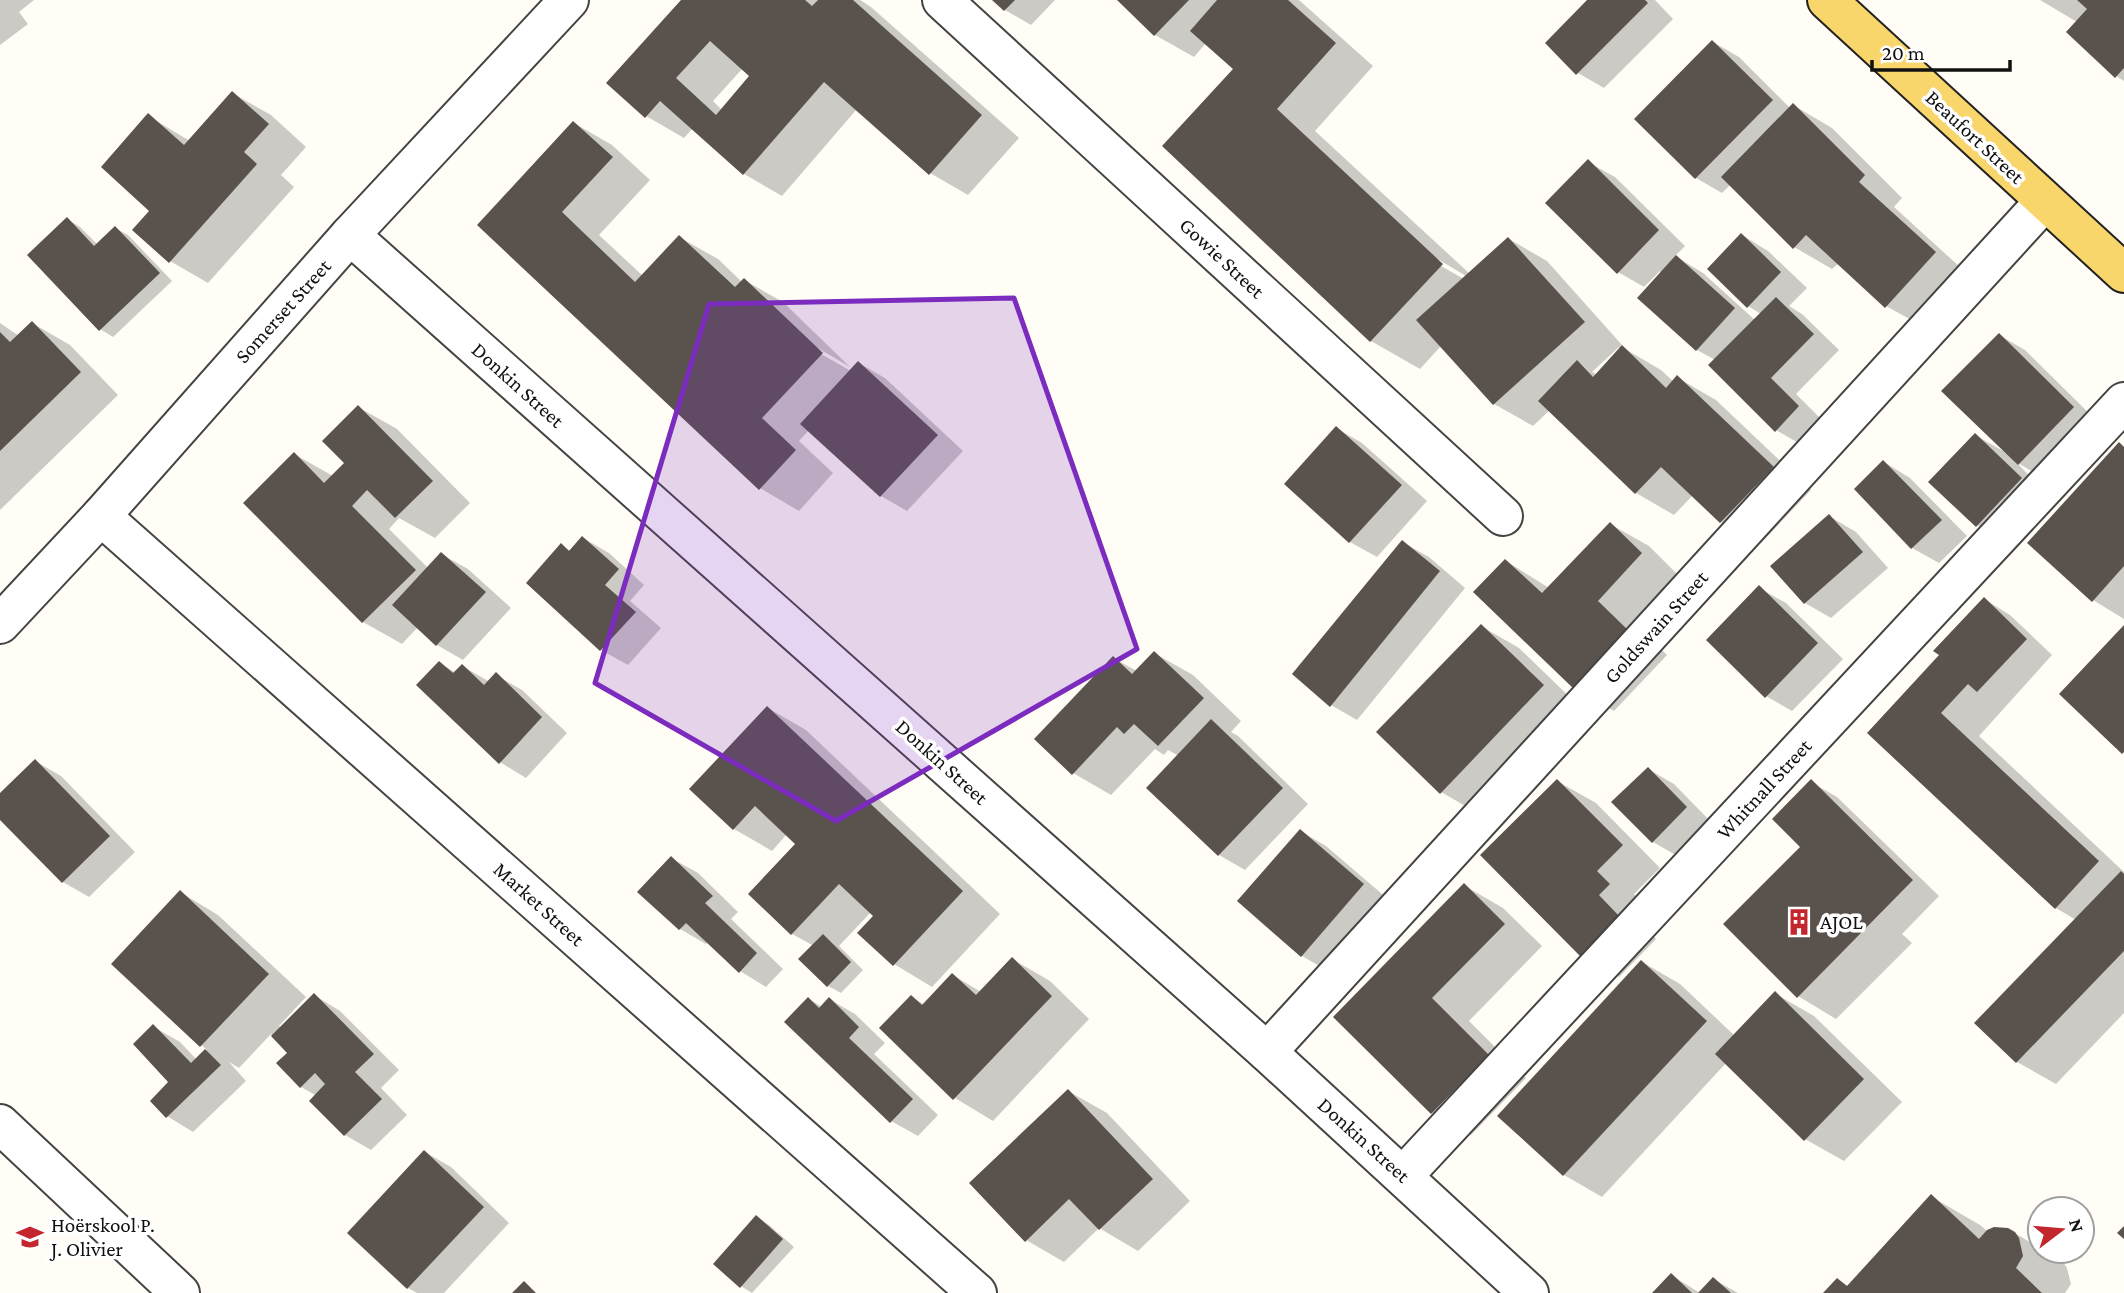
<svg xmlns="http://www.w3.org/2000/svg" width="2124" height="1293" viewBox="0 0 2124 1293" font-family="'Crimson Pro',serif">
	<style>
		.shadow { fill: #0003; fill-rule: evenodd }
		.building { fill: #5a524d; fill-rule: evenodd }
		.lines { fill: none; stroke-linecap: round; stroke-linejoin: round }
		.minor-casing { stroke: #444; stroke-width: 42 }
		.major-casing { stroke: #222; stroke-width: 42 }
		.minor { stroke: #fff; stroke-width: 38 }
		.major { stroke: #f9d66b; stroke-width: 38 }
		.marked { fill: #7b2cbf; fill-opacity: 0.2; stroke: #7b2cbf; stroke-width: 5; stroke-linejoin: round }
		.labels { text-anchor: middle; dominant-baseline: central; stroke-width: 7; stroke-linejoin: round; paint-order: stroke }
		.street-label { font-size: 21px; fill: #111; stroke: #fff }
		.poi-label { font-size: 21px; fill: #111; stroke: #fff; text-anchor: start }
	</style>
	<rect width="100%" height="100%" fill="#fffdf5"/>
	<g class="shadow">
		<polygon points="0,0 34,0 19,12 28,24 0,45"/>
		<path d="M683,0H860L871,7L1019,138L968,195L930,173L857,109L782,196L744,174L693,128L684,138L646,116ZM743,68L751,76L722,110L713,101Z"/>
		<polygon points="995,0 1055,0 1031,25 1005,10"/>
		<path d="M1119,0H1299L1373,66L1315,131L1470,274L1509,239L1547,261L1622,345L1620,346L1661,370L1674,382L1678,378L1716,400L1811,490L1760,544L1721,522L1693,495L1674,515L1636,493L1550,410L1533,426L1494,404L1441,346L1420,369L1371,341L1164,146L1240,76L1206,43L1194,57L1155,35ZM1436,258L1471,279H1464L1434,262ZM1619,347L1621,349L1598,375L1592,372Z"/>
		<polygon points="1590,0 1655,0 1673,19 1604,88 1578,73"/>
		<polygon points="2040,0 2124,0 2124,81 2116,76 2077,22"/>
		<polygon points="1713,42 1739,57 1790,108 1793,105 1832,128 1902,198 1894,207 1961,268 1913,321 1886,306 1839,263 1832,269 1794,247 1730,185 1722,193 1696,178"/>
		<polygon points="232,93 271,115 306,147 281,175 294,187 208,283 170,261 148,116 190,141"/>
		<polygon points="574,123 612,145 650,180 599,235 643,276 679,237 718,259 742,282 744,280 783,302 850,367 816,347 814,350 851,371 859,363 885,378 963,451 907,511 881,496 809,430 799,441 833,473 799,511 760,488 479,225"/>
		<polygon points="1588,162 1615,177 1685,246 1675,256 1703,273 1755,320 1761,314 1748,306 1742,235 1768,251 1807,288 1789,306 1802,314 1839,350 1796,394 1824,422 1802,445 1776,430 1715,360 1697,350 1660,271 1644,287 1618,272"/>
		<polygon points="67,219 80,227 98,245 115,228 128,235 172,281 113,337 100,329"/>
		<polygon points="0,323 19,336 32,323 70,345 118,395 0,510"/>
		<polygon points="1999,335 2025,350 2099,423 2045,479 2016,462 2047,494 2003,541 1977,525 1975,435 2005,452"/>
		<polygon points="358,407 397,429 470,503 435,538 399,518 389,529 428,568 441,554 468,569 511,608 463,660 437,645 418,627 402,644 363,622 246,503 294,454 333,476 347,463"/>
		<polygon points="1336,428 1362,443 1427,501 1377,557 1350,542 1286,484"/>
		<polygon points="2124,447 2124,619 2093,600"/>
		<polygon points="1884,462 1910,478 1967,536 1939,563 1912,548 1857,489"/>
		<polygon points="1829,516 1856,532 1888,568 1831,618 1805,603"/>
		<polygon points="1610,524 1649,546 1679,576 1635,624 1667,655 1614,711 1576,689 1506,561 1549,588"/>
		<polygon points="583,538 609,553 644,585 630,601 661,628 628,665 601,650 528,583 562,546 571,551"/>
		<polygon points="1402,542 1429,557 1465,588 1357,720 1331,705"/>
		<polygon points="1759,588 1786,603 1843,659 1792,711 1766,696"/>
		<polygon points="1984,599 2010,615 2052,655 1979,736 2124,872 2124,1013 2056,1084 2017,1062 2076,920 2056,908 1870,733 1941,655"/>
		<polygon points="1481,626 1519,648 1581,708 1479,814 1441,792"/>
		<polygon points="1154,653 1193,675 1241,721 1231,732 1238,736 1308,804 1245,870 1219,855 1149,788 1179,756 1168,750 1164,755 1155,749 1111,795 1073,773 1113,658 1137,671"/>
		<polygon points="439,663 456,673 462,666 490,682 496,675 522,690 567,733 526,778 500,762"/>
		<polygon points="768,708 806,730 1000,914 932,987 894,964 875,916 871,912 839,946 863,970 841,993 828,986 814,946 792,934 798,844 787,834 772,851 734,829"/>
		<polygon points="35,761 61,776 135,852 89,897 63,882 0,817 0,796"/>
		<polygon points="1648,769 1674,784 1712,823 1679,857 1653,842"/>
		<polygon points="1557,781 1596,803 1660,868 1634,894 1647,907 1636,918 1656,939 1619,977 1581,954"/>
		<polygon points="1811,782 1837,797 1939,896 1902,934 1912,943 1836,1019 1798,996"/>
		<polygon points="1300,831 1326,846 1389,900 1328,971 1302,956 1240,901"/>
		<polygon points="671,858 698,873 738,912 731,919 783,969 766,987 740,971 709,942 706,944 680,929"/>
		<polygon points="1465,886 1503,908 1542,946 1469,1021 1526,1078 1471,1135 1432,1113 1335,1017"/>
		<polygon points="180,892 218,915 306,997 279,1026 281,1028 314,995 340,1011 399,1070 381,1088 407,1115 371,1150 345,1135 317,1096 301,1087 289,1053 271,1034 239,1068 229,1062 246,1081 193,1132 167,1116 171,1082 154,1027 180,1042 197,1060 207,1050 114,964"/>
		<polygon points="1012,959 1050,981 1089,1019 993,1121 955,1098 882,1028 912,997 925,1005 953,975 981,992"/>
		<polygon points="1642,962 1680,984 1735,1036 1776,994 1814,1016 1902,1102 1844,1161 1805,1139 1727,1062 1602,1197 1564,1175"/>
		<polygon points="809,999 822,1007 829,999 855,1014 885,1043 874,1054 938,1115 918,1136 891,1121"/>
		<polygon points="1068,1091 1107,1113 1190,1201 1138,1251 1099,1228 1064,1262 1026,1240"/>
		<polygon points="425,1152 451,1167 509,1223 444,1293 417,1293 408,1288 349,1233"/>
		<polygon points="1932,1197 1980,1225 1988,1232 2008,1229 2040,1248 2040,1251 2045,1251 2063,1262 2067,1268 2071,1284 2065,1293 1826,1293 1838,1280 1849,1287"/>
		<polygon points="756,1217 769,1225 794,1247 752,1293 741,1286"/>
		<polygon points="1671,1275 1700,1293 1713,1279 1738,1293 1655,1293"/>
	</g>
	<g class="building">
		<path d="M681,0H805L812,6L818,0H853L982,115L929,175L824,82L743,175L660,101L645,118L606,83ZM710,41L749,76L716,115L676,78Z"/>
		<polygon points="992,0 1015,0 1004,11"/>
		<polygon points="1117,0 1189,0 1154,36"/>
		<polygon points="1217,0 1288,0 1336,43 1277,109 1443,264 1370,342 1162,146 1233,69 1190,31"/>
		<polygon points="1587,0 1645,0 1648,3 1576,75 1545,43"/>
		<polygon points="2077,0 2124,0 2124,68 2115,78 2066,32 2087,9"/>
		<polygon points="1712,40 1773,100 1695,179 1634,119"/>
		<polygon points="232,91 269,124 244,152 257,164 169,263 132,230 149,211 101,167 148,113 184,145"/>
		<polygon points="1793,103 1865,175 1859,182 1936,252 1885,308 1806,235 1793,249 1721,177"/>
		<polygon points="573,121 613,157 562,212 635,282 679,235 735,287 744,278 823,353 762,418 796,450 759,490 477,225"/>
		<polygon points="1588,159 1659,230 1617,274 1545,203"/>
		<polygon points="67,217 94,246 115,226 160,273 99,331 27,255"/>
		<polygon points="1741,233 1781,272 1747,308 1707,269"/>
		<polygon points="1508,237 1585,322 1493,405 1416,320"/>
		<polygon points="1676,255 1735,308 1696,351 1637,298"/>
		<polygon points="1776,297 1814,334 1771,378 1799,406 1775,432 1708,365"/>
		<polygon points="32,321 81,372 0,451 0,332 10,342"/>
		<polygon points="1999,333 2074,407 2018,465 1941,391"/>
		<polygon points="1622,345 1666,388 1677,375 1774,467 1720,523 1661,467 1635,494 1538,401 1577,360 1593,377"/>
		<polygon points="858,361 938,435 880,497 800,424"/>
		<polygon points="358,405 433,481 395,518 367,490 352,506 416,570 362,623 243,503 294,452 324,483 344,463 322,441"/>
		<polygon points="1336,426 1402,485 1349,543 1284,484"/>
		<polygon points="1975,433 2022,478 1976,527 1928,482"/>
		<polygon points="2119,442 2124,447 2124,566 2092,602 2027,543"/>
		<polygon points="1883,460 1942,520 1911,549 1854,489"/>
		<polygon points="1829,514 1863,552 1804,604 1770,566"/>
		<polygon points="1610,522 1642,553 1598,601 1630,632 1575,690 1473,592 1505,559 1542,593"/>
		<polygon points="582,536 619,569 605,585 636,612 600,651 526,583 561,543 569,551"/>
		<polygon points="1402,540 1440,571 1330,707 1292,674"/>
		<polygon points="441,552 486,592 436,646 392,605"/>
		<polygon points="1759,585 1818,643 1765,698 1706,640"/>
		<polygon points="1984,597 2027,639 1977,692 1968,684 1941,713 2099,861 2055,909 1867,733 1939,655 1933,651"/>
		<polygon points="1481,624 1544,685 1440,794 1376,732"/>
		<polygon points="2124,625 2124,752 2122,754 2059,694"/>
		<polygon points="1154,651 1204,698 1158,746 1134,724 1124,734 1117,727 1072,775 1034,739 1113,656 1132,674"/>
		<polygon points="439,661 453,673 462,664 484,685 496,672 542,717 499,764 416,685"/>
		<polygon points="767,706 963,891 893,966 857,933 873,916 839,884 791,935 748,894 795,844 755,806 733,830 689,789"/>
		<polygon points="1211,719 1283,788 1218,856 1146,788"/>
		<polygon points="35,759 110,836 62,883 0,820 0,793"/>
		<polygon points="1648,767 1687,807 1652,843 1611,802"/>
		<polygon points="1557,779 1623,845 1597,871 1610,884 1599,895 1619,916 1580,956 1480,855"/>
		<polygon points="1811,779 1913,880 1797,998 1723,924 1800,847 1772,819"/>
		<polygon points="1300,829 1364,884 1301,957 1237,901"/>
		<polygon points="671,856 713,896 705,903 757,953 739,973 686,923 679,930 637,892"/>
		<polygon points="2121,871 2124,874 2124,951 2016,1063 1974,1023"/>
		<polygon points="1464,883 1505,924 1432,998 1489,1055 1431,1114 1333,1017"/>
		<polygon points="180,890 269,974 200,1047 111,964"/>
		<polygon points="823,934 851,962 827,987 798,959"/>
		<polygon points="1012,957 1052,996 953,1100 879,1028 911,995 922,1005 952,973 976,995"/>
		<polygon points="1641,960 1707,1021 1563,1176 1497,1116"/>
		<polygon points="1775,991 1864,1079 1804,1141 1715,1054"/>
		<polygon points="314,993 374,1054 355,1072 382,1099 344,1136 309,1101 325,1084 315,1073 300,1088 276,1063 287,1053 271,1036"/>
		<polygon points="808,997 819,1008 829,997 859,1027 849,1038 913,1099 890,1123 784,1022"/>
		<polygon points="153,1024 191,1063 205,1049 221,1065 166,1118 150,1101 168,1082 133,1044"/>
		<polygon points="1068,1089 1153,1179 1099,1230 1069,1199 1025,1242 969,1183"/>
		<polygon points="424,1150 484,1207 407,1289 347,1233"/>
		<polygon points="1931,1194 1979,1239 1987,1230 1994,1227 2008,1228 2015,1232 2019,1238 2023,1256 2016,1268 2042,1293 1823,1293 1837,1278 1847,1286"/>
		<polygon points="756,1215 783,1239 740,1288 713,1264"/>
		<polygon points="2124,1226 2124,1239 2117,1233"/>
		<polygon points="1671,1273 1692,1293 1652,1293"/>
		<polygon points="1713,1277 1731,1293 1698,1293"/>
		<polygon points="524,1281 536,1293 512,1293"/>
	</g>
	<g class="lines">
		<defs>
			<g id="minor">
				<polyline points="942,0 1503,516"/>
				<polyline points="350,235 1267,1052 1529,1293"/>
				<polyline points="101,516 977,1293"/>
				<polyline points="0,624 101,516 350,235 569,0"/>
				<polyline points="1267,1052 2044,202"/>
				<polyline points="0,1124 180,1293"/>
				<polyline points="1403,1176 2124,402"/>
			</g>
			<polyline id="major" points="1827,0 2124,273"/>
		</defs>
		<use href="#minor" class="minor-casing"/>
		<use href="#major" class="major-casing"/>
		<use href="#minor" class="minor"/>
		<use href="#major" class="major"/>
	</g>
	<path class="marked" d="M1014,298L1137,649L836,821L595,683L709,304Z"/>
	<defs>
		<symbol id="building-bare" viewBox="-9 -9 18 18"><path d="M-4-6H4V6H1V3H-1V6H-4ZM-2.5-4.3h1.7v1.8h-1.7ZM.8-4.3h1.7v1.8H.8ZM-2.5-1h1.7V.8h-1.7ZM.8-1h1.7V.8H.8Z" fill="#c4262e" stroke="#fff" stroke-width="2.5" paint-order="stroke"/></symbol>
		<symbol id="school-bare" viewBox="-9 -9 18 18"><path d="M0-5L7-2L0 1L-7-2ZM-4 1L0 2.5L4 1V4Q0 6-4 4Z" fill="#c4262e" stroke="#fff" stroke-width="2.5" paint-order="stroke"/></symbol>
	</defs>
	<g fill-rule="evenodd">
		<use href="#building-bare" x="1780" y="903" width="38" height="38"/>
		<use href="#school-bare" x="11" y="1218" width="38" height="38"/>
	</g>
	<g class="labels">
		<g class="street-label">
			<text transform="translate(1975 137) rotate(43)">Beaufort Street</text>
			<text transform="translate(1222 258) rotate(43)">Gowie Street</text>
			<text transform="translate(283 311) rotate(-48)">Somerset Street</text>
			<text transform="translate(518 385) rotate(42)">Donkin Street</text>
			<text transform="translate(1656 627) rotate(-48)">Goldswain Street</text>
			<text transform="translate(942 762) rotate(42)">Donkin Street</text>
			<text transform="translate(1764 789) rotate(-47)">Whitnall Street</text>
			<text transform="translate(539 904) rotate(42)">Market Street</text>
			<text transform="translate(1364 1140) rotate(42)">Donkin Street</text>
		</g>
		<g class="poi-label">
			<text x="1820" y="922">AJOL</text>
			<text x="51" y="1225">Hoërskool P.<tspan x="51" dy="24">J. Olivier</tspan></text>
		</g>
	</g>
	<g transform="translate(2061 1230) rotate(74)"><circle r="33" fill="#ffffff" stroke="#a0a0a0" stroke-width="2"/>
	<path d="M0-5L12 26L0 18L-12 26Z" fill="#c4262e"/>
	<text y="-10" font-size="19" font-weight="bold" text-anchor="middle" fill="#111111">N</text>
	</g>
	<path d="M1872 60v10h138v-10" fill="none" stroke="#111111" stroke-width="3.5"/>
	<text x="1882" y="60" font-size="21" fill="#111111" stroke="#ffffff" stroke-width="5" paint-order="stroke">20 m</text>
</svg>
